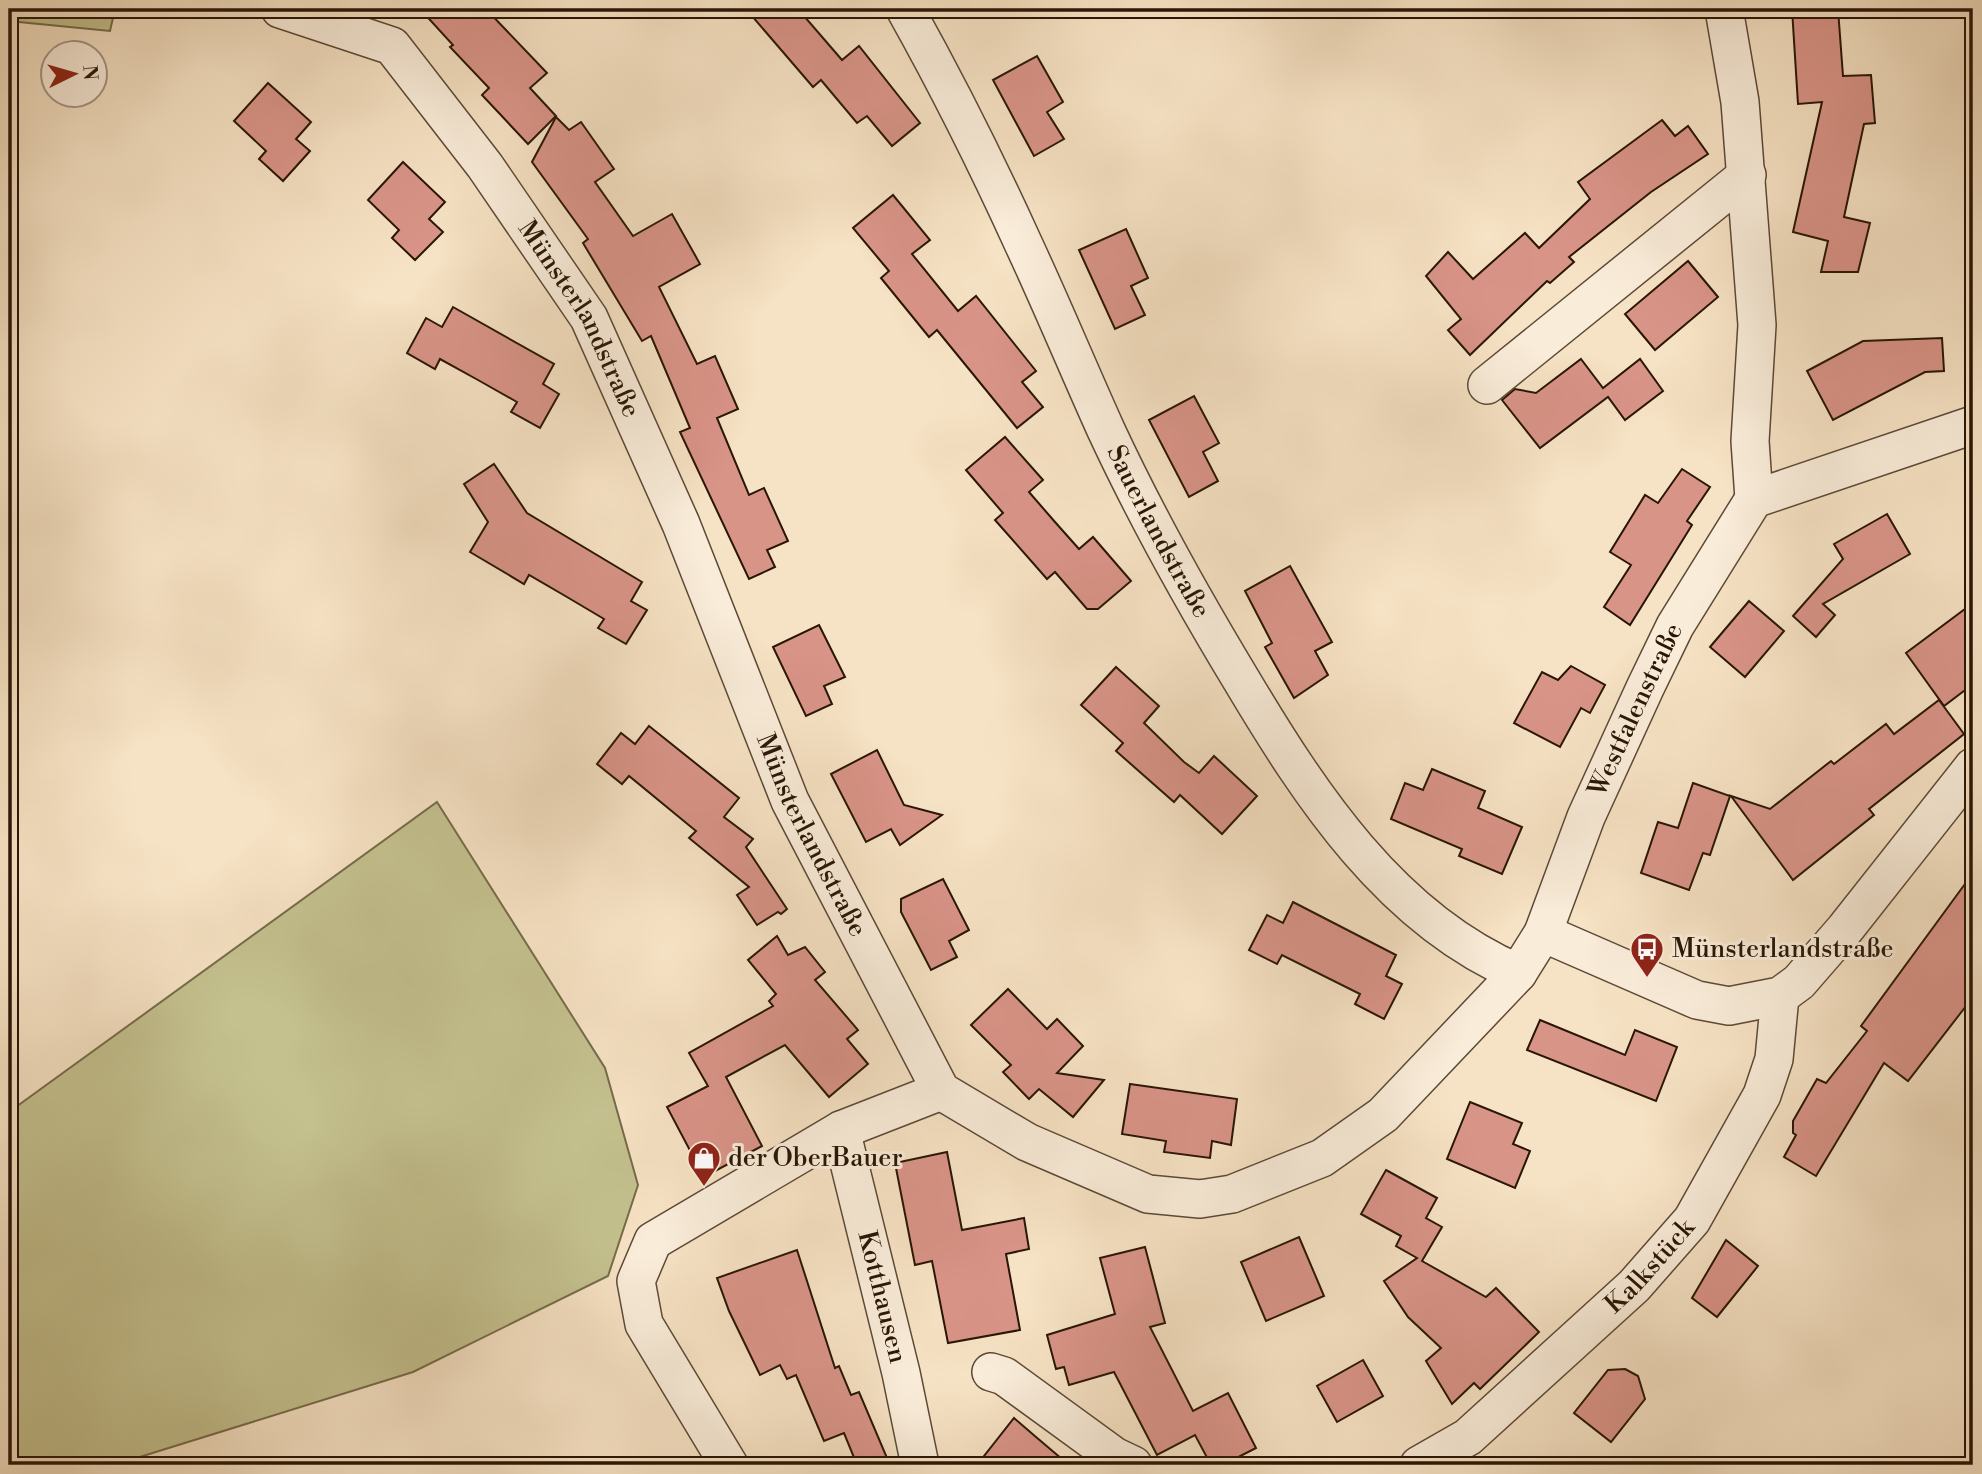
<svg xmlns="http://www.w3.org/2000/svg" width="1982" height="1474" viewBox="0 0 1982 1474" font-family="'Libre Bodoni',serif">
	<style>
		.green { fill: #c4c18f; stroke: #766c4a; stroke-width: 2 }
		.building { fill: #d99488; stroke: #291606; stroke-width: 2 }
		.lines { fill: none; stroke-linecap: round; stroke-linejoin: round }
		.minor-casing { stroke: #5c4936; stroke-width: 40 }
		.minor { stroke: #f9ecd9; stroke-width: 37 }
		.labels { text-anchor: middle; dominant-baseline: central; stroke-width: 6; stroke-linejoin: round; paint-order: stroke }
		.street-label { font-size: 26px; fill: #291606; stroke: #f9ecd9 }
		.poi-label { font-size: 26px; fill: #291606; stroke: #f9ecd9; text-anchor: start }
	</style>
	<rect width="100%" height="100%" fill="#f6e2c4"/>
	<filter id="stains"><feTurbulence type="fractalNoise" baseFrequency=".00286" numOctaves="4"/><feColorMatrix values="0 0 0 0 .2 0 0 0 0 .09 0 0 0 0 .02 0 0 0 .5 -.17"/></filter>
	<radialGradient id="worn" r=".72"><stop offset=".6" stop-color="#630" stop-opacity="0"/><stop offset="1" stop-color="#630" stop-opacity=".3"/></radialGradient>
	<g class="green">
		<polygon points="9,9 115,9 110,31 9,21"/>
		<polygon points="437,802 605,1068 638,1185 608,1276 413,1372 114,1465 24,1465 9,1454 9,1112"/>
	</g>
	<g class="building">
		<polygon points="420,9 486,9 547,73 530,88 556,116 528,144 482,95 489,88 450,47 453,45"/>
		<polygon points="746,9 798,9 842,60 859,46 920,123 892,146 867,116 857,123 821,80 813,87"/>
		<polygon points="1792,9 1838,9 1843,76 1871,75 1875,123 1864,124 1844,217 1870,223 1858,272 1821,272 1828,241 1793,232 1822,102 1798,104"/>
		<polygon points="1037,56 1063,102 1047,112 1064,139 1034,156 993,80"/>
		<polygon points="268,83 311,122 296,139 310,151 283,181 259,159 266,151 234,121"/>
		<polygon points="556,117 569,130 581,122 614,169 595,182 633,236 672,214 700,264 659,287 697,364 715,356 738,409 717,418 749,495 764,488 788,541 767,550 775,567 749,579 680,432 690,428 651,336 642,341 583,243 588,239 532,162"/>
		<polygon points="1662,120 1675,136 1688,126 1708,154 1651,192 1569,257 1574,262 1550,283 1547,281 1470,355 1448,330 1461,319 1426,276 1448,252 1473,279 1525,233 1539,248 1590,199 1578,182"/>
		<polygon points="403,162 445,202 429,219 443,232 415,260 392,238 399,230 368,200"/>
		<polygon points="893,195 930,240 912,254 958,311 976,296 1036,371 1022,382 1043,407 1017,428 937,330 929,337 881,278 889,271 853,228"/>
		<polygon points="1126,229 1148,278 1131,286 1145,315 1115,329 1079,250"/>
		<polygon points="1688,261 1718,297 1655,350 1625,314"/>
		<polygon points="453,307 554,364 543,384 559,394 540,428 511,412 517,402 478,380 440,359 435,369 407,353 426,318 442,327"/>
		<polygon points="1942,338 1944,371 1925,372 1833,420 1807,371 1863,341"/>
		<polygon points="1581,359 1603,388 1640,359 1663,391 1625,420 1608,397 1540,448 1502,400 1515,389 1536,393"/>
		<polygon points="1194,396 1219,443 1203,452 1218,481 1189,497 1149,420"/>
		<polygon points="1005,437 1043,480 1029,492 1055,522 1079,549 1093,537 1131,581 1098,609 1087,609 1055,572 1047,579 995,520 1003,513 966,470"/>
		<polygon points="494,464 527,513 642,582 631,601 647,610 626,644 598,628 604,619 567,597 529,575 524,584 470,552 488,522 464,484"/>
		<polygon points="1682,469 1710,487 1687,521 1692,525 1630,625 1604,607 1631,565 1610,552 1645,495 1658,503"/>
		<polygon points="1887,514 1910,554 1823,604 1835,615 1816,637 1793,616 1843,559 1834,544"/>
		<polygon points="1290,566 1332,642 1315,651 1328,675 1294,698 1265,647 1272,643 1245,591"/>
		<polygon points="1749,601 1784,631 1745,677 1710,647"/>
		<polygon points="1973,603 1973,684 1944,706 1906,653"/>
		<polygon points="819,625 845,677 824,686 832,704 806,716 773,647"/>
		<polygon points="1571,666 1605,685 1590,713 1581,708 1560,747 1514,723 1542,672 1558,680"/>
		<polygon points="1116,667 1159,706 1144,723 1184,762 1199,773 1214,756 1257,796 1222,834 1180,795 1174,802 1116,751 1123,743 1081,705"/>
		<polygon points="1939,700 1964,734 1869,809 1874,815 1793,880 1731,796 1770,809 1831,761 1834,764 1886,724 1894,734"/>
		<polygon points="649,726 739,798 724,817 753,839 746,847 787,909 781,914 778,912 757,925 737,895 749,887 689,838 696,831 629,776 622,784 597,764 621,733 635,744"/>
		<polygon points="877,750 904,805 942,815 900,845 891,829 866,842 831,774"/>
		<polygon points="1432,769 1485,791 1478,808 1522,827 1502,874 1459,856 1462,849 1391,819 1405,783 1423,790"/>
		<polygon points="1693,783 1730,796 1710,855 1703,853 1689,890 1641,873 1658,822 1678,828"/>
		<polygon points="1973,873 1973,997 1908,1081 1884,1063 1816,1176 1784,1157 1796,1135 1793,1133 1793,1121 1817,1079 1826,1083 1867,1031 1861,1026"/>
		<polygon points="943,879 969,930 949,941 957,957 931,970 901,912 901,899"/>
		<polygon points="1293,902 1396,955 1386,976 1402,984 1384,1019 1355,1004 1360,994 1282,955 1277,964 1249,950 1267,915 1283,923"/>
		<polygon points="777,936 788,955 805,947 825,972 815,980 858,1030 847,1039 868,1064 829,1097 785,1045 726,1077 762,1146 704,1177 667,1107 708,1086 689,1053 773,1006 769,1001 776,994 748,960"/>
		<polygon points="1008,989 1047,1029 1057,1019 1083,1046 1057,1073 1104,1080 1073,1117 1039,1089 1029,1099 1003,1072 1011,1065 971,1025"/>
		<polygon points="1540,1020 1625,1055 1635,1030 1677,1047 1656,1101 1527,1050"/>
		<polygon points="1130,1084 1237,1099 1231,1145 1212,1141 1210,1158 1164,1152 1166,1141 1122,1134"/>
		<polygon points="1470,1102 1522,1123 1513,1144 1530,1151 1515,1188 1447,1159"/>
		<polygon points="947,1152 962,1230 1024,1218 1029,1249 1006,1254 1020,1330 948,1343 932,1261 915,1265 895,1163"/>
		<polygon points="1386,1170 1437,1198 1426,1218 1442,1227 1422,1261 1486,1297 1496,1288 1539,1332 1480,1389 1474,1383 1452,1404 1426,1361 1441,1348 1408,1317 1384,1281 1417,1258 1396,1246 1401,1236 1361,1214"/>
		<polygon points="1299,1237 1324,1296 1266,1321 1241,1262"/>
		<polygon points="1726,1240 1758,1266 1717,1317 1692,1298"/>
		<polygon points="1145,1247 1165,1323 1150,1327 1193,1411 1228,1393 1256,1448 1223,1465 1211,1465 1195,1435 1157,1455 1114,1372 1069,1385 1064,1367 1056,1369 1047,1335 1115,1314 1100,1258"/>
		<polygon points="797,1250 835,1368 839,1366 851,1395 859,1392 890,1465 857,1465 844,1433 824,1441 796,1375 787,1379 780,1365 760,1375 729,1311 717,1278"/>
		<polygon points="1363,1360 1383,1396 1337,1422 1317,1386"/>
		<polygon points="1625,1369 1638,1376 1645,1399 1611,1442 1574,1413 1608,1370"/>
		<polygon points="1014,1418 1036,1437 1069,1465 977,1465"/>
	</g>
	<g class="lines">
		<defs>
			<g id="minor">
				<path id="s1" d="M280,9L392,46L485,166L589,318L681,524L790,801L941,1091L1027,1142L1148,1194L1200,1199L1232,1194L1322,1158L1383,1115L1518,973L1543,933L1586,817L1645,688L1675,626L1754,499L1973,425"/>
				<path id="s2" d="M905,9C947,84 987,164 1023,243C1052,305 1078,368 1106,430C1146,516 1193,600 1242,681C1310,795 1391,919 1518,973"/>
				<polyline points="1724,9 1740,102 1757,325 1750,441 1754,499"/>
				<polyline points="1487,385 1747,175"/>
				<polyline points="1543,933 1697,1000 1729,1006 1780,996 1799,982 1845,929 1973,767"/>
				<path id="s3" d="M841,1130L901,1373L920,1465"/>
				<polyline points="991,1372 1004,1376 1114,1456 1133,1465"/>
				<polyline points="729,1465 644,1324 636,1281 653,1241 841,1130 941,1091"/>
				<path id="s4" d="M1419,1465L1468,1437L1634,1286L1692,1220L1762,1095L1774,1059L1780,996"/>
			</g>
		</defs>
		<use href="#minor" class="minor-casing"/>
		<use href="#minor" class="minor"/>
	</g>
	<defs>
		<symbol id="bus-pin" viewBox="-11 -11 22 30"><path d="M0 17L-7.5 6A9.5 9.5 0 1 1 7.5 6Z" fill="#8f2418" stroke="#f9ecd9"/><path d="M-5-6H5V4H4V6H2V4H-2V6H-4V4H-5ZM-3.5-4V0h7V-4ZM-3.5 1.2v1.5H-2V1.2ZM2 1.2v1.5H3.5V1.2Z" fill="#fff"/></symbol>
		<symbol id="shop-pin" viewBox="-11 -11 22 30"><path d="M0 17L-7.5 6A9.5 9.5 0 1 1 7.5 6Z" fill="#8f2418" stroke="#f9ecd9"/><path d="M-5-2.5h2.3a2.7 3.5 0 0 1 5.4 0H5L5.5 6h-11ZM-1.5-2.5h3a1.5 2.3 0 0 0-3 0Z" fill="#fff"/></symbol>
	</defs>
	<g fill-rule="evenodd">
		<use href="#bus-pin" x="1628" y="930" width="38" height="52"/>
		<use href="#shop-pin" x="685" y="1139" width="38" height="52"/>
	</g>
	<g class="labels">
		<g class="street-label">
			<text stroke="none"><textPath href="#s1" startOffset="450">Münsterlandstraße</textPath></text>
			<text stroke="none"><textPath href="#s2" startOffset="581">Sauerlandstraße</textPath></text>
			<text stroke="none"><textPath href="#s1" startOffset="2277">Westfalenstraße</textPath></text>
			<text stroke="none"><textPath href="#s1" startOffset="1017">Münsterlandstraße</textPath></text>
			<text stroke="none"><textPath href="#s4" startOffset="306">Kalkstück</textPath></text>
			<text stroke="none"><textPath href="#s3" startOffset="172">Kotthausen</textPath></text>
		</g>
		<g class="poi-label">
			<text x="1672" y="949">Münsterlandstraße</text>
			<text x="728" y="1158">der OberBauer</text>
		</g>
	</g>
	<rect width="1982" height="1474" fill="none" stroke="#f6e2c4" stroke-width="35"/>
	<rect x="10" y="10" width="1961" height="1453" fill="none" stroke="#291606" stroke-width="3.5"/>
	<rect x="18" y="18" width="1947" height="1439" fill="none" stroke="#291606" stroke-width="2"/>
	<g transform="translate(74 74) rotate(85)"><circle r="33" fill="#f9ecd9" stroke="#a69685" stroke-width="2"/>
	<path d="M0-5L12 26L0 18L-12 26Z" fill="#8f2418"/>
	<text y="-10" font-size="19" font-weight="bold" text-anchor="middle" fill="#291606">N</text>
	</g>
	<rect width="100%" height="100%" filter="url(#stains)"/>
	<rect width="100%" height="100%" fill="url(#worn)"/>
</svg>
